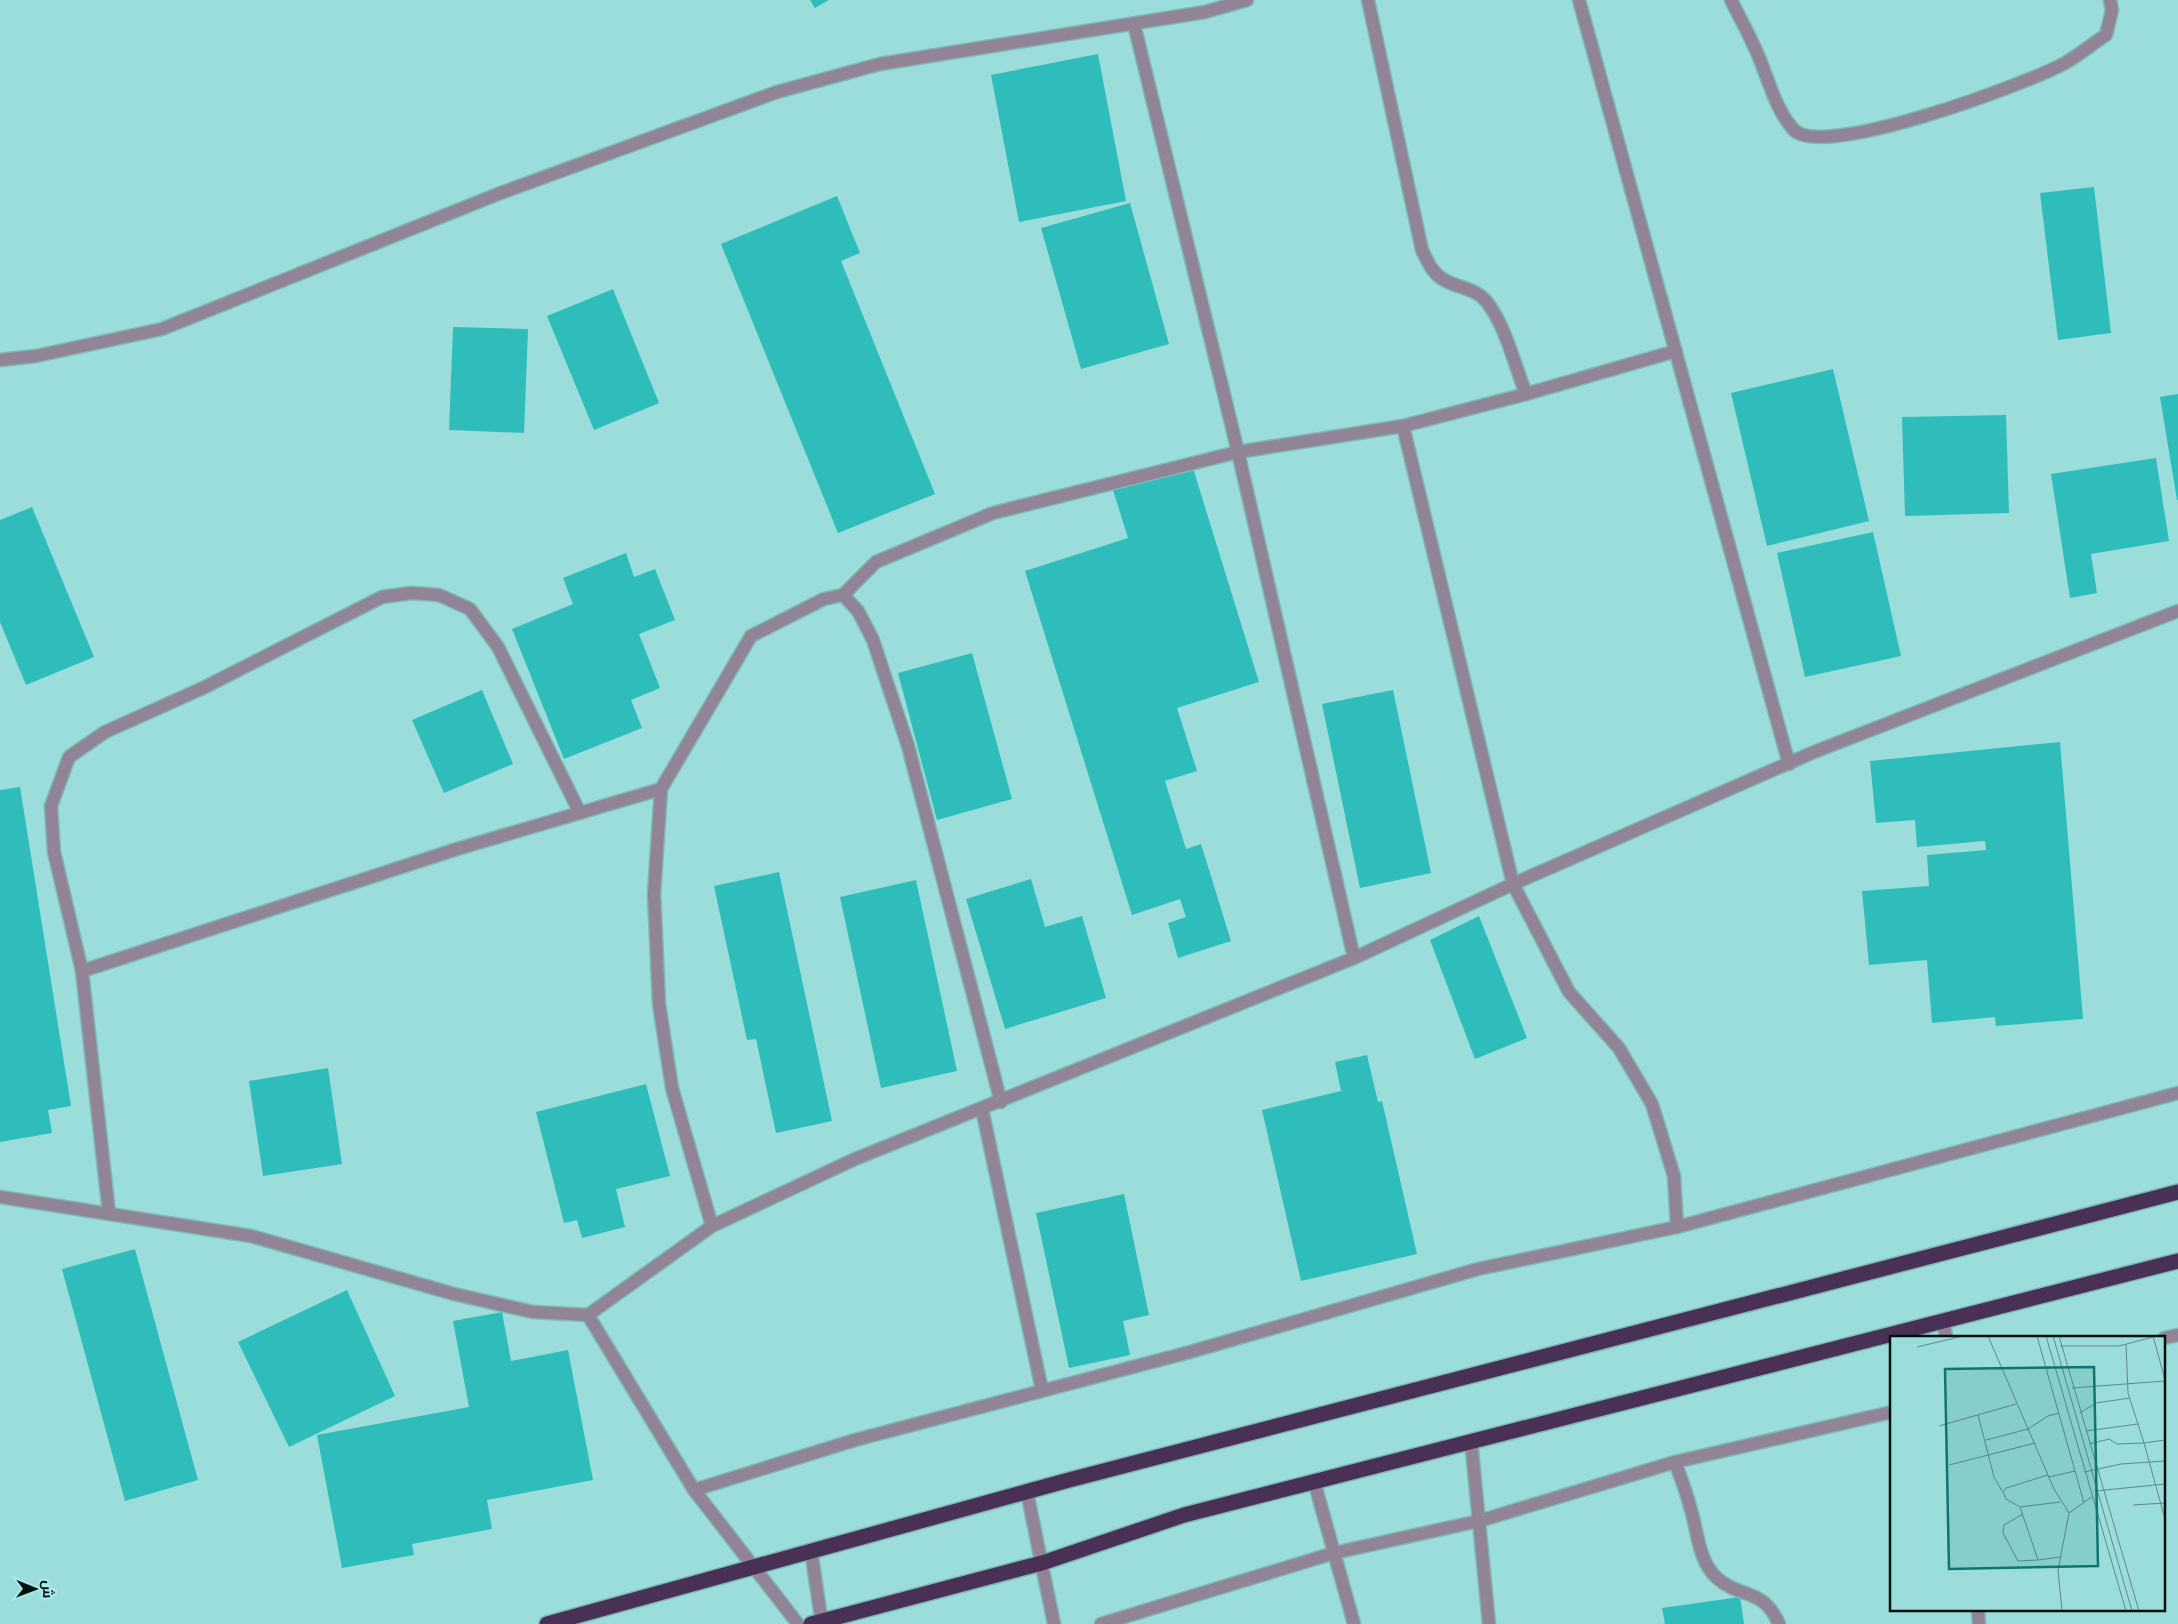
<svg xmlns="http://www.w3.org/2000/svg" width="2178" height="1624" viewBox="0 0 2178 1624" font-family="'Source Sans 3',Cairo,sans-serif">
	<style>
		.building { fill: #2fbdbc }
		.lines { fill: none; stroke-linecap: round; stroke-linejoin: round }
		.minor-casing { stroke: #7fb8b7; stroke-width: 15 }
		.highway-casing { stroke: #7fb8b7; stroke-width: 18 }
		.minor { stroke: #908496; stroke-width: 12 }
		.highway { stroke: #493155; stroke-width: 15 }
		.inset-road { fill: none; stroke: #5d8b8a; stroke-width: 1 }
		.view { fill: #0f766e; fill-opacity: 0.15; stroke: #0f766e; stroke-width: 2.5 }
		.inset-edge { fill: none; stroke: #011; stroke-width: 2.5 }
	</style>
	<rect width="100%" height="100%" fill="#9bdddb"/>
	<g class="building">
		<polygon points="810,0 829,0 815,8"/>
		<polygon points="1098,54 1126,201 1019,222 991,75"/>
		<polygon points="2094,187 2111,333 2058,340 2040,193"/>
		<polygon points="837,196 860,253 841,261 935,494 838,533 721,244"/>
		<polygon points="1130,203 1169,344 1081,369 1041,228"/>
		<polygon points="613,289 659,403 594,430 547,316"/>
		<polygon points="453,327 528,329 524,433 449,430"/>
		<polygon points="1833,369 1869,521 1767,546 1731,393"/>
		<polygon points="2178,394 2178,500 2177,500 2160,397"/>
		<polygon points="2006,415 2009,513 1905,516 1902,417"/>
		<polygon points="2156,458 2169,541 2091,554 2097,593 2070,598 2051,474"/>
		<polygon points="1192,465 1259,682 1177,708 1197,771 1165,781 1186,849 1201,844 1231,941 1178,958 1168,923 1186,917 1180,899 1132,915 1025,571 1128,538 1113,490"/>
		<polygon points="32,507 94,657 26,685 0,622 0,520"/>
		<polygon points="1873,532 1901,656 1805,677 1777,553"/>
		<polygon points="626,553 634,577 655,569 675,620 639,634 660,688 631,700 642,728 564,759 512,629 573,604 563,578"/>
		<polygon points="972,653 1012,799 937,820 898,673"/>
		<polygon points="482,690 513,764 444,793 412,720"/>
		<polygon points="1393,690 1431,873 1360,888 1322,704"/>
		<polygon points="2060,742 2083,1019 1996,1026 1995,1017 1932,1023 1927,960 1869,965 1862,891 1929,886 1927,855 1986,850 1985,841 1917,847 1915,820 1876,823 1870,761"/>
		<polygon points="20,787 71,1106 48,1110 52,1133 0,1142 0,790"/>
		<polygon points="779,872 832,1121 776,1133 756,1039 747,1040 714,886"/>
		<polygon points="1031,879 1045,927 1082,916 1106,998 1005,1029 966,899"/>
		<polygon points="916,880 957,1071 881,1088 840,897"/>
		<polygon points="1479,916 1527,1038 1475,1059 1430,940"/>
		<polygon points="1367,1055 1378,1102 1382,1101 1417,1254 1301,1281 1262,1110 1341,1091 1335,1062"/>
		<polygon points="328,1068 342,1164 263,1176 249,1081"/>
		<polygon points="646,1084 670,1176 616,1189 625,1227 582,1238 577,1220 564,1223 536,1112"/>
		<polygon points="1124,1194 1149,1315 1123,1321 1130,1355 1069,1368 1036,1213"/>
		<polygon points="135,1249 198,1480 125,1501 62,1269"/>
		<polygon points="347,1290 395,1396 289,1447 238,1342"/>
		<polygon points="502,1312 511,1361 568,1350 593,1480 487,1500 492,1529 412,1544 414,1555 342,1568 317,1435 469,1407 453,1321"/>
		<polygon points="1740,1597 1744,1624 1665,1624 1662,1608"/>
	</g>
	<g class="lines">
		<defs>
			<g id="minor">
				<path d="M1368,0L1422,250C1427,260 1431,271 1441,278C1455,288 1474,287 1486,301C1506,326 1514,364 1526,394"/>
				<polyline points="1579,0 1789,764"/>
				<path d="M1731,0C1740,18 1750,36 1758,55C1768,78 1776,111 1794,130C1823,160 2029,83 2065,63C2079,55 2092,44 2106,35L2112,10L2110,0"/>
				<polyline points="1134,24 1238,452 1354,958"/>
				<polyline points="0,360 36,356 162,329 498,194 777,92 880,64 1205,12 1247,0"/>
				<polyline points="1403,426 1513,884 1569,992 1619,1048 1652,1104 1674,1176 1677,1227"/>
				<polyline points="843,595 876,562 993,513 1238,452 1403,426 1526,394 1676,351"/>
				<polyline points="82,971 54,852 51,806 69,757 105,732 203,688 382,597 411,593 439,595 470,609 498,647 580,813"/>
				<polyline points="982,1109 1042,1390"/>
				<polyline points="0,1197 251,1236 454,1294 533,1312 588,1315 694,1490 798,1624"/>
				<polyline points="109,1213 82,971 457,849 661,789"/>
				<polyline points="712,1226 672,1088 659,1004 654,894 661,789 751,636 824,599 843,595 858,611 873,640 908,746 1001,1102"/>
				<polyline points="588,1315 712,1226 855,1159 1354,958 1513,884 1814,752 2178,611"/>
				<polyline points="1944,1321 1946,1338"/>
				<polyline points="2164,1338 2178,1335"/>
				<polyline points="1471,1440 1489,1624"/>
				<path d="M1675,1462C1681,1478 1687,1494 1691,1510C1698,1532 1698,1561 1717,1578C1740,1599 1763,1587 1779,1624"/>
				<polyline points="1314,1481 1354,1624"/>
				<polyline points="694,1490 855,1440 1190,1352 1478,1269 1677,1227 2178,1093"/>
				<polyline points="1027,1492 1054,1624"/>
				<polyline points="811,1550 822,1624"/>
				<polyline points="1978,1610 1979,1624"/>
				<polyline points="1101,1624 1334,1553 1479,1521 1675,1462 1892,1412"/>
			</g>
			<g id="highway">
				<polyline points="547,1624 1069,1480 2178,1192"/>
				<polyline points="811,1624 1042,1563 1184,1515 2178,1261"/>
			</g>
		</defs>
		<use href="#minor" class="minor-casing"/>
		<use href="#highway" class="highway-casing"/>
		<use href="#minor" class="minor"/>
		<use href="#highway" class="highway"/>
	</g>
	<g transform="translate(1890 1336)">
		<rect width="275" height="275" fill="#9bdddb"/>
		<path class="inset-road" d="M98,0L164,153L179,177M147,0L194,167M156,0L236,275M163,0L242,275M169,0L249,275M263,0L275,44M170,10H229L263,1M27,11L73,0M182,52L275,45M190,77L206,67L240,62M88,79L104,141L112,155M248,88L254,107L275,104M49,90L126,68M196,95L248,88L238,57L236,8M96,104L138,93L158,80L169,77M199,108L219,103L227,108L254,107L275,183M59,129L145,107M194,136L231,128L275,125M158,139L116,152L113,156L116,163L130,171L170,166M159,141L185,135M205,155L275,148M243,169L275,167M130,171L148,224L170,221M133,178L114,189L113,197L128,225L148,224M172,275L168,234L179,177L203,160"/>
		<path class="view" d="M204,31L208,230L59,233L55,33Z"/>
		<rect width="275" height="275" class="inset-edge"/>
	</g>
	<g transform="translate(35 1589) rotate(91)" stroke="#a8eae8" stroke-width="4" paint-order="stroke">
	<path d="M0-4L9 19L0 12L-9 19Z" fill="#001111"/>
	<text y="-8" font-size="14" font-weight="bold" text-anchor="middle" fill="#001111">ش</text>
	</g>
</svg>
